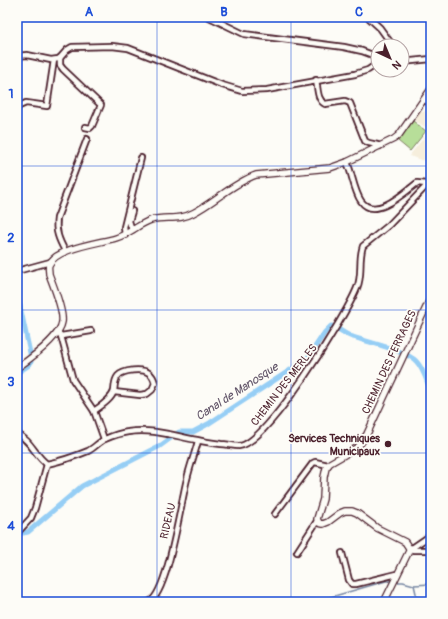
<svg xmlns="http://www.w3.org/2000/svg" width="448" height="619" viewBox="0 0 448 619" font-family="Pangolin,sans-serif">
	<style>
		.built { fill: #f6eedc }
		.green { fill: #b7de99; stroke: #807e62 }
		.lines { fill: none; stroke-linecap: round; stroke-linejoin: round }
		.stream { stroke: #7888a4; stroke-width: 1.5 }
		.canal { stroke: #96cef5; stroke-width: 5 }
		.minor-casing { stroke: #4a1f2b; stroke-width: 8 }
		.tertiary-casing { stroke: #4a1f2b; stroke-width: 8 }
		.minor { stroke: #fdfcf7; stroke-width: 4.5 }
		.tertiary { stroke: #fdfcf7; stroke-width: 5.5 }
		.grid { fill: none; stroke: #1d4ed8; stroke-width: 1; stroke-opacity: 0.55 }
		.poi-dot { fill: #4a1f2b; stroke: #fdfcf7; stroke-width: 1.5 }
		.labels { text-anchor: middle; dominant-baseline: central; stroke-width: 3.5; stroke-linejoin: round; paint-order: stroke }
		.street-label { font-size: 11px; fill: #4a1f2b; stroke: #fdfcf7 }
		.poi-label { font-size: 11px; font-weight: bold; fill: #4a1f2b; stroke: #fdfcf7; text-anchor: end }
		.water-label { font-size: 12px; font-style: italic; fill: #615468; stroke: #fdfcf7 }
		.neatline { fill: none; stroke: #1d4ed8; stroke-width: 1.5 }
		.grid-label { font-size: 13px; text-anchor: middle; font-weight: bold; fill: #1d4ed8 }
	</style>
	<rect width="100%" height="100%" fill="#fdfcf7"/>
	<filter id="ink" filterUnits="userSpaceOnUse"><feTurbulence type="fractalNoise" baseFrequency=".025" numOctaves="2"/><feDisplacementMap in="SourceGraphic" scale="8" xChannelSelector="R" yChannelSelector="G"/><feConvolveMatrix kernelMatrix="1 2 1 2 8 2 1 2 1" color-interpolation-filters="sRGB"/></filter>
	<g filter="url(#ink)">
		<polygon class="built" points="427,107 431,109 431,165 428,162 409,156 430,130 414,120 421,110 424,112"/>
		<polygon class="green" points="413,121 426,131 410,151 398,141"/>
		<g class="lines">
			<g class="stream">
				<polyline points="395,582 403,582 414,585 431,584"/>
				<polyline points="414,585 418,602"/>
				<polyline points="314,602 386,581 392,581"/>
			</g>
			<g class="canal">
				<polyline points="17,292 30,353 31,362 28,366 17,373"/>
				<path d="M17,528L23,533L28,532L82,486L160,446L179,432H193L208,424L307,359L325,332L331,326C338,327 345,335 353,337C367,342 407,351 416,361C424,369 427,382 431,392"/>
			</g>
			<defs>
				<g id="minor">
					<polyline points="209,17 244,34 344,47 362,51 378,57"/>
					<polyline points="368,17 380,28 393,46"/>
					<polyline points="17,56 27,55 51,60 58,59 60,58 67,50 72,47 112,46 128,48 222,85 242,91 267,90 355,74 368,70 378,63"/>
					<polyline points="60,58 60,65 63,69 101,105 92,126 90,128 85,127"/>
					<polyline points="402,62 431,59"/>
					<path d="M316,80C318,89 317,100 325,104L345,101L350,103L365,141C370,145 375,143 380,146"/>
					<polyline points="424,99 431,104"/>
					<polyline points="17,107 26,103 47,106 54,60"/>
					<path d="M347,162C352,173 354,191 361,201C375,221 405,192 417,183L427,184"/>
					<polyline points="132,211 129,221 132,230"/>
					<polyline points="125,235 124,227 141,158"/>
					<path d="M65,251C59,240 55,231 57,218L87,139"/>
					<polyline points="17,271 50,262"/>
					<polyline points="58,332 61,336 73,380 94,411 104,439"/>
					<polyline points="61,336 91,331"/>
					<path d="M94,411C101,406 112,399 114,391C115,385 114,381 118,376C123,370 142,368 149,373C152,375 154,379 155,383L152,390L147,394L140,395L114,392"/>
					<path d="M17,434C31,440 35,456 47,464"/>
					<polyline points="275,514 313,463 315,462 328,465"/>
					<path d="M17,533L31,518L35,508L47,464C61,461 76,456 88,451C94,448 99,442 105,439C112,436 121,433 128,432C152,428 174,436 197,440C205,442 213,443 221,444C227,444 233,446 239,446C266,445 346,316 357,288C363,275 358,260 363,246L389,225L431,181"/>
					<polyline points="412,548 431,535"/>
					<polyline points="413,550 431,550"/>
					<polyline points="297,552 317,521"/>
					<polyline points="342,553 349,580 352,584 356,584 397,574"/>
					<path d="M149,602C168,594 181,501 187,479C190,466 195,453 198,441"/>
				</g>
				<g id="tertiary">
					<path d="M17,368C30,359 60,337 62,322C64,311 53,285 49,274C49,271 48,267 49,265C55,248 100,243 116,238C129,234 139,224 151,220C166,216 179,221 193,213C215,202 233,183 256,175L330,168L347,162L394,139L399,135L431,89"/>
					<polyline points="409,548 405,542 377,528 357,513 352,511 345,511 340,513 328,522 323,524 319,523 317,519 323,499 324,477 326,468 330,463 358,447 367,434 431,297"/>
					<polyline points="384,602 409,551 409,549 411,548"/>
				</g>
			</defs>
			<use href="#minor" class="minor-casing"/>
			<use href="#tertiary" class="tertiary-casing"/>
			<use href="#minor" class="minor"/>
			<use href="#tertiary" class="tertiary"/>
		</g>
	</g>
	<path class="grid" d="M157,17V602M291,17V602M17,166H431M17,310H431M17,453H431"/>
	<circle class="poi-dot" cx="388" cy="444" r="4"/>
	<g class="labels">
		<g class="street-label">
			<text transform="translate(389 362) rotate(-65)">CHEMIN DES FERRAGES</text>
			<text transform="translate(284 385) rotate(-52)">CHEMIN DES MERLES</text>
			<text transform="translate(168 521) rotate(-77)">RIDEAU</text>
		</g>
		<g class="poi-label">
			<text x="380" y="438">Services Techniques<tspan x="380" dy="13">Municipaux</tspan></text>
		</g>
		<g class="water-label">
			<text transform="translate(237 392) rotate(-33)">Canal de Manosque</text>
		</g>
	</g>
	<rect width="448" height="619" fill="none" stroke="#fdfcf7" stroke-width="44"/>
	<g transform="translate(390 58) rotate(136)"><circle r="19" fill="#fdfcf7" stroke="#b5a4a5"/>
	<path d="M0-3L7 15L0 10L-7 15Z" fill="#4a1f2b"/>
	<text y="-6" font-size="11" font-weight="bold" text-anchor="middle" fill="#4a1f2b">N</text>
	</g>
	<rect x="22" y="22" width="404" height="575" class="neatline"/>
	<g class="grid-label">
		<text x="89" y="16">A</text>
		<text x="224" y="16">B</text>
		<text x="359" y="16">C</text>
		<text x="11" y="98">1</text>
		<text x="11" y="242">2</text>
		<text x="11" y="386">3</text>
		<text x="11" y="530">4</text>
	</g>
</svg>
